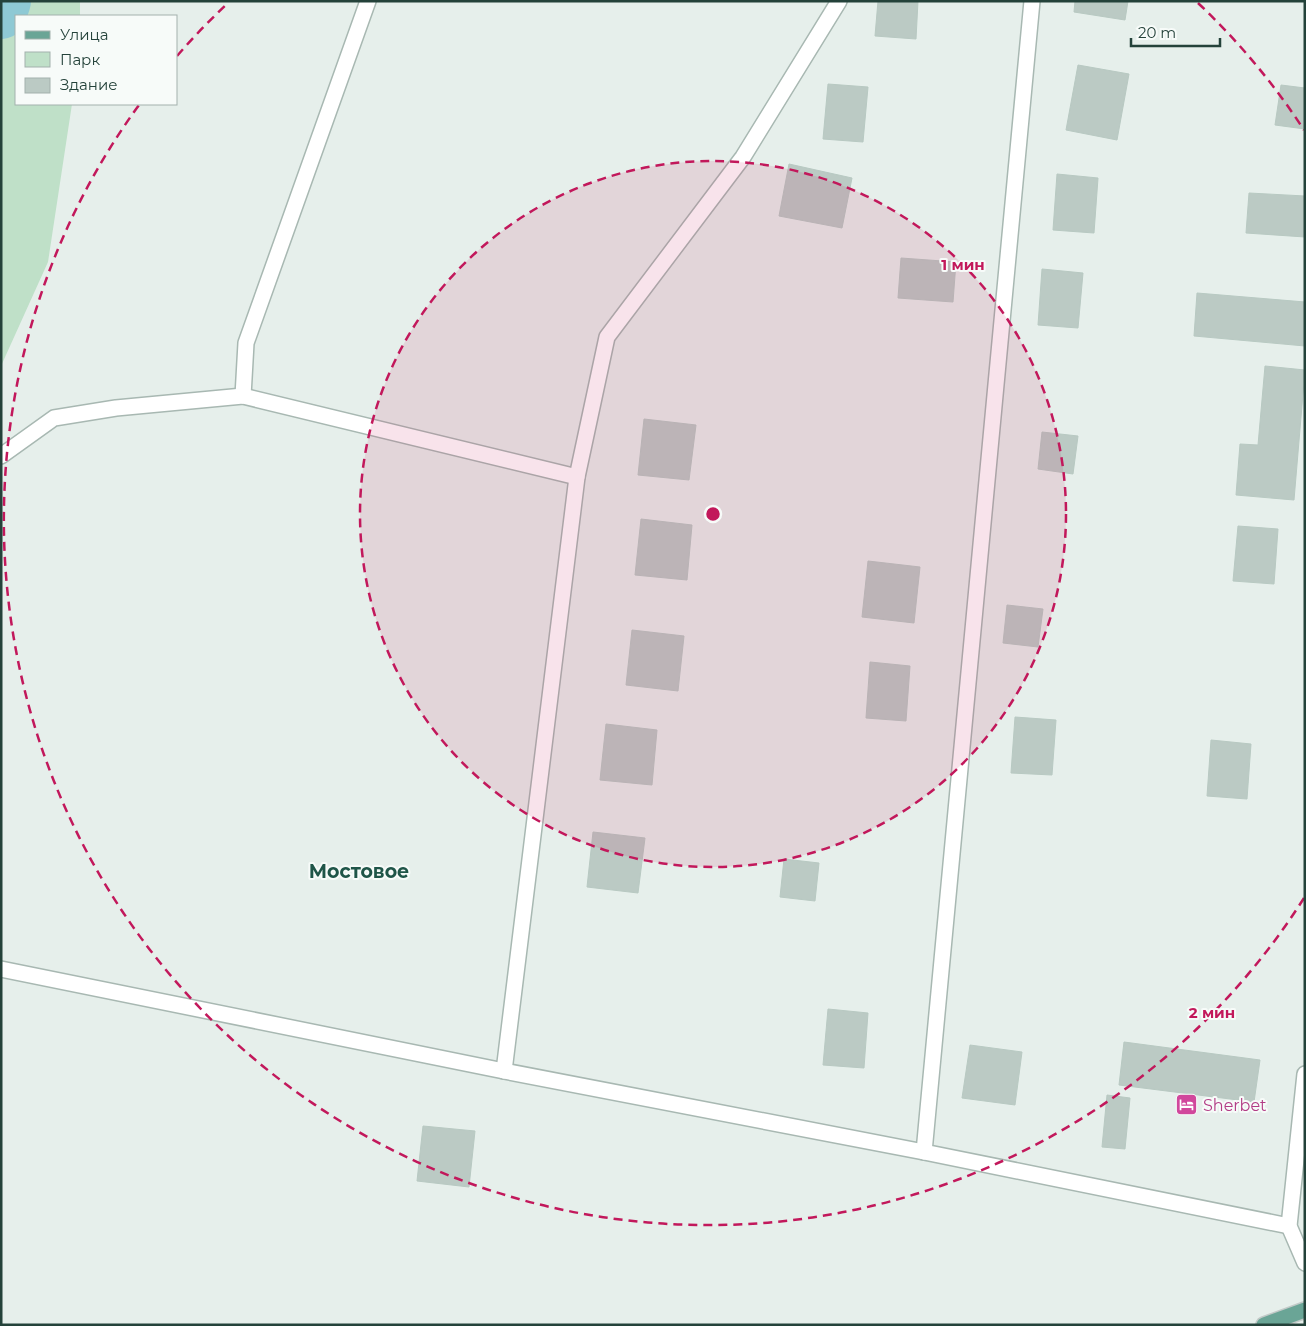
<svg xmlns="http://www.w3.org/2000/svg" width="1306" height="1326" viewBox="0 0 1306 1326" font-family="Montserrat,sans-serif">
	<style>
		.green { fill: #bfe0c8 }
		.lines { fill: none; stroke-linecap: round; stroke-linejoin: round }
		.river { stroke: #8ec9d4; stroke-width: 52 }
		.building { fill: #bbcac4; stroke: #b8c9c2 }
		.service-casing { stroke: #a8b8b2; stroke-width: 18 }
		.minor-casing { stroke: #a8b8b2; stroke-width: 18 }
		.tertiary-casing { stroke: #a8b8b2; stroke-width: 18 }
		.primary-casing { stroke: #c2cac8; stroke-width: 18 }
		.service { stroke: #fff; stroke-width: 15 }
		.minor { stroke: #fff; stroke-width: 15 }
		.tertiary { stroke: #fff; stroke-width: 15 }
		.primary { stroke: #6aa596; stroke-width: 15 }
		.ring { fill: none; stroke: #c2185b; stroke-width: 2.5; stroke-dasharray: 9 6 }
		.labels { text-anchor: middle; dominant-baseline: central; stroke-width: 4; stroke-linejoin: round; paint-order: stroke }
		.hotel-label { font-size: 16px; fill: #b23c85; stroke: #f7fbf9; text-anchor: start }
		.quarter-label { font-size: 19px; font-weight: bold; fill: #1f5548; stroke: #f7fbf9 }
		.centre { fill: #c2185b; stroke: #f7fbf9; stroke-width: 2.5 }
		.ring-label { font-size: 15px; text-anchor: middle; font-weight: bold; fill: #c2185b; stroke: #f7fbf9; stroke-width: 4; stroke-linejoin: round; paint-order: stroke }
	</style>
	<rect width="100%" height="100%" fill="#e6efeb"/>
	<polygon class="green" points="1,1 80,1 80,16 16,16 16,104 72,104 48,262 1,366"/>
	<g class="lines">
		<polyline class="river" points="1,13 5,1"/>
	</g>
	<g class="building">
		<polygon points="878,1 918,1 916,39 875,36"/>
		<polygon points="1075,1 1128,1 1125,20 1074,12"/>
		<polygon points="1078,65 1129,74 1117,140 1066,130"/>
		<polygon points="828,84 868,87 863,142 823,139"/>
		<polygon points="1281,85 1305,88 1305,129 1275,125"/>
		<polygon points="789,164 852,178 842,228 779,216"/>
		<polygon points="1057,174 1098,178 1094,233 1053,230"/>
		<polygon points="1249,193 1305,196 1305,237 1246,233"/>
		<polygon points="901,258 956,262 953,302 898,298"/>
		<polygon points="1042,269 1083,273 1078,328 1038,325"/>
		<polygon points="1197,293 1305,302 1305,346 1194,336"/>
		<polygon points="1265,366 1305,370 1294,500 1236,495 1240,444 1258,445"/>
		<polygon points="644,419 696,425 689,480 638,475"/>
		<polygon points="1042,432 1078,436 1073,474 1038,469"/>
		<polygon points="641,519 692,525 687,580 635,575"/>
		<polygon points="1238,526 1278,529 1274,584 1233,581"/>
		<polygon points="868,561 920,567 914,623 862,617"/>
		<polygon points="1007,605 1043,609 1038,647 1003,643"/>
		<polygon points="632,630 684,636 678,691 626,685"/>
		<polygon points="870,662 910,666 906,721 866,718"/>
		<polygon points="1015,717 1056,720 1052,775 1011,773"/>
		<polygon points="606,724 657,730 652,785 600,780"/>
		<polygon points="1211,740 1251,744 1247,799 1207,796"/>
		<polygon points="593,832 645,838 638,893 587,887"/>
		<polygon points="784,859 819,863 815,901 780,897"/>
		<polygon points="828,1009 868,1013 864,1068 823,1065"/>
		<polygon points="1124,1042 1260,1060 1254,1102 1119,1085"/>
		<polygon points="970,1045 1022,1052 1015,1105 962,1098"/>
		<polygon points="1107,1095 1130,1098 1125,1149 1102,1147"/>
		<polygon points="423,1126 475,1131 469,1187 417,1181"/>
	</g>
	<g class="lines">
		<defs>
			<polyline id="service" points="243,396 246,343 368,1"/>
			<g id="minor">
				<polyline points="1,456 54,418 116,408 243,396 577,477"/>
				<polyline points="1,969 504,1071 924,1152 1289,1226"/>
				<polyline points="504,1071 577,477 607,337 743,157 839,1"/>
				<polyline points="924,1152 1032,1"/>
			</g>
			<polyline id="tertiary" points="1305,1074 1289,1226 1305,1263"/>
			<polyline id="primary" points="1264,1325 1305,1310"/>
		</defs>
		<use href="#service" class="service-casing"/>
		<use href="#minor" class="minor-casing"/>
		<use href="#tertiary" class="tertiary-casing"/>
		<use href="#primary" class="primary-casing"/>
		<use href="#service" class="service"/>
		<use href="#minor" class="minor"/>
		<use href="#tertiary" class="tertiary"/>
		<use href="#primary" class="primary"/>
	</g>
	<circle cx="713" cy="514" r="353" fill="#c2185b" fill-opacity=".12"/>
	<g class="ring">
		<circle cx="713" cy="514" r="353"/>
		<path d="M1304 898A705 705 0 1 1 139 105M177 56A705 705 0 0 1 228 3M1198 3A705 705 0 0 1 1304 130"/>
	</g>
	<defs>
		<symbol id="hotel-square" viewBox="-11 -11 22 22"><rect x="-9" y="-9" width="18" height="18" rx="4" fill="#d1479c" stroke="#f7fbf9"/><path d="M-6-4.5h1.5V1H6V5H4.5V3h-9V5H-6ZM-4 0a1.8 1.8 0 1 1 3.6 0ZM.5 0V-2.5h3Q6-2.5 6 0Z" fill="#fff"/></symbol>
	</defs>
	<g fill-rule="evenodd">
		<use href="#hotel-square" x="1174" y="1092" width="25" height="25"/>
	</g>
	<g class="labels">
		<g class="hotel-label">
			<text x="1203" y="1105">Sherbet</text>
		</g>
		<g class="quarter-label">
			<text x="359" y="871">Мостовое</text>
		</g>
	</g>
	<circle cx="713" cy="514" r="8" class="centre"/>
	<g class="ring-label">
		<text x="963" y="270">1 мин</text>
		<text x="1212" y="1018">2 мин</text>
	</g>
	<rect width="1306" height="1326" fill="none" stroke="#24423a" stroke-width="5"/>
	<rect x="15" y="15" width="162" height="90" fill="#f7fbf9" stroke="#a3b1ad"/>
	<rect x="25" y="31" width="25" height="8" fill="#6aa596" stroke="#a3b1ad"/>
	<text x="60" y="40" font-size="15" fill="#24423a">Улица</text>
	<rect x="25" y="52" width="25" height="15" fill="#bfe0c8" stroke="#a3b1ad"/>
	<text x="60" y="65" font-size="15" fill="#24423a">Парк</text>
	<rect x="25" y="78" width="25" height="15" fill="#bbcac4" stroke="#a3b1ad"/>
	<text x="60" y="90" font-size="15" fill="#24423a">Здание</text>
	<path d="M1131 38v8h89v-8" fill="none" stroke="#24423a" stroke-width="2.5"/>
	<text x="1138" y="38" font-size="15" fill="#24423a" stroke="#f7fbf9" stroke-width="4" paint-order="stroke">20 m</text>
</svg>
